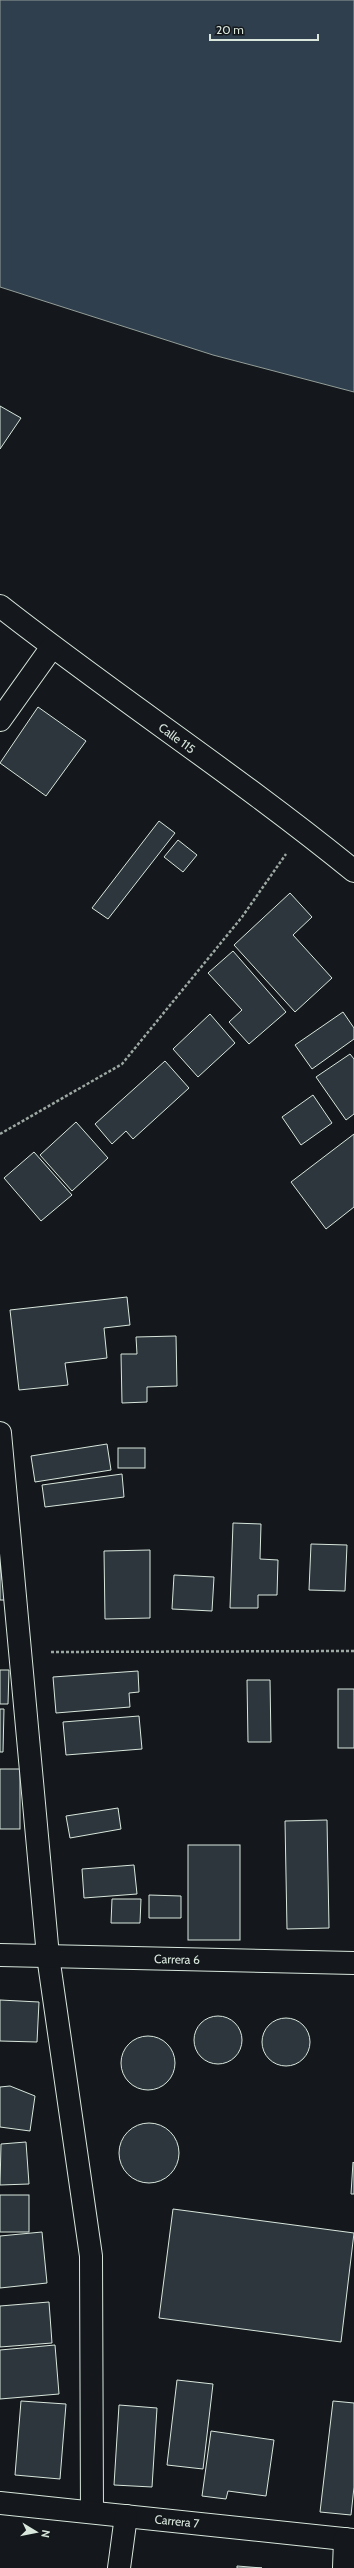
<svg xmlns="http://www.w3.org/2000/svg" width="354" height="2568" viewBox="0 0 354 2568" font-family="Cabin,sans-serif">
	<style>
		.water { fill: #2f3f4d; stroke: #939e99 }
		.building { fill: #2c363c; stroke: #d8e6dc }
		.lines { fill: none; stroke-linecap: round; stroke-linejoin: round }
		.street-casing { stroke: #d8e6dc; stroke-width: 24 }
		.path { stroke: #9da8a2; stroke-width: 2.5; stroke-dasharray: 3 2; stroke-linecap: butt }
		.street { stroke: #14181c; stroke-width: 22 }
		.labels { text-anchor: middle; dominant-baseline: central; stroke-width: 3; stroke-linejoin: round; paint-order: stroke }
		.street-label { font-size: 12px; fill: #d8e6dc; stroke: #14181c }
	</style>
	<rect width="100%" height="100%" fill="#14181c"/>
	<polygon class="water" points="0,0 354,0 354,392 213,355 0,287"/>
	<g class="building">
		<polygon points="0,406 21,418 0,449"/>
		<polygon points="38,707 86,741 46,796 0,763"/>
		<polygon points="159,821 175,833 108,919 92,908"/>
		<polygon points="178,840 197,855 183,872 164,857"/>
		<polygon points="290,893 312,917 293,935 332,978 295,1012 234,945"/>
		<polygon points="233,951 286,1012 249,1044 229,1022 242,1010 208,973"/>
		<polygon points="343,1012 354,1028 354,1039 312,1069 295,1045"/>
		<polygon points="210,1014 235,1043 198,1077 173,1049"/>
		<polygon points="350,1054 354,1059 354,1114 346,1120 316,1077"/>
		<polygon points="165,1061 189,1088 133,1139 126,1131 112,1144 95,1124"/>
		<polygon points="313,1095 332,1123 301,1145 282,1117"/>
		<polygon points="76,1122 108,1158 72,1191 40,1155"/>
		<polygon points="354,1134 354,1207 326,1229 291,1182"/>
		<polygon points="34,1152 72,1195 41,1221 4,1178"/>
		<polygon points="127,1297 130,1325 104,1328 107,1358 65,1363 68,1385 19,1390 10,1310"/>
		<polygon points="176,1336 177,1386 147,1387 147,1402 122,1403 121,1354 137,1354 136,1337"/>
		<polygon points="107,1444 111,1470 35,1482 31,1456"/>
		<rect x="118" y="1448" width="27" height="20"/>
		<polygon points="122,1474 124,1497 45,1507 42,1485"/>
		<polygon points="233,1523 261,1524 260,1559 278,1560 277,1595 258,1595 258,1608 230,1608"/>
		<polygon points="311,1544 347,1545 345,1591 309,1590"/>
		<polygon points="150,1550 150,1618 105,1619 104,1551"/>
		<polygon points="0,1563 5,1600 0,1600"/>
		<polygon points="174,1575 214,1577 212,1611 172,1609"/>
		<polygon points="0,1670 9,1670 8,1704 0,1704"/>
		<polygon points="138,1671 139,1692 129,1693 130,1707 56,1713 53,1677"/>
		<polygon points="247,1680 270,1680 271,1742 248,1742"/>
		<rect x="338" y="1689" width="16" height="59"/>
		<polygon points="0,1709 4,1709 3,1752 0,1752"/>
		<polygon points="139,1716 142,1749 66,1755 63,1722"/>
		<rect x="0" y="1769" width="20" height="60"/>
		<polygon points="118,1808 121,1829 70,1838 66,1816"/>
		<polygon points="327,1820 329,1928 287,1929 285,1821"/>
		<rect x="188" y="1845" width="52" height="95"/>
		<polygon points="134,1865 137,1894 84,1898 82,1869"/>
		<polygon points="149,1895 181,1896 181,1918 149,1918"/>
		<polygon points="112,1899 141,1899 140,1923 111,1923"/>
		<polygon points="0,2000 39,2002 37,2042 0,2041"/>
		<circle cx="218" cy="2040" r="24"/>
		<circle cx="286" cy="2042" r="24"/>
		<circle cx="148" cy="2063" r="27"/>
		<polygon points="10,2086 35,2096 30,2131 0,2127 0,2087"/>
		<circle cx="149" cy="2153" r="30"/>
		<polygon points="26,2142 29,2184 0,2185 1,2144"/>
		<polygon points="353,2162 354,2163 354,2194 351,2194"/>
		<rect x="0" y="2195" width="29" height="37"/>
		<polygon points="173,2209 354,2233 341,2342 159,2318"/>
		<polygon points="42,2232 47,2283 0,2288 0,2236"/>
		<polygon points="49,2302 52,2343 0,2347 0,2306"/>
		<polygon points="55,2345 59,2394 0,2399 0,2350"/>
		<polygon points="177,2380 213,2384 203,2469 167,2465"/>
		<polygon points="21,2401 66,2404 60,2479 15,2475"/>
		<polygon points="333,2401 354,2403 354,2487 351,2515 320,2512"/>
		<polygon points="119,2405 157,2408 152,2487 114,2485"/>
		<polygon points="211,2431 274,2440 266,2496 228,2491 226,2499 202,2496"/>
		<polygon points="237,2566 262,2568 237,2568"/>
	</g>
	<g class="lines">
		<defs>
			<g id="street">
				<path d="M0,606C116,697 240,778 354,871"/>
				<polyline points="0,720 52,647"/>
				<polyline points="0,1433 48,1956 91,2256 92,2512"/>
				<polyline points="0,1955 354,1963"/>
				<polyline points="0,2503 354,2540"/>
				<polyline points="119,2568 126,2516"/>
				<polyline points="344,2568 345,2539"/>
			</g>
		</defs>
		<use href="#street" class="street-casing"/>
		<g class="path">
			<polyline points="0,1134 122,1064 242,917 286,854"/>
			<polyline points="51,1652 354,1651"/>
		</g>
		<use href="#street" class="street"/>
	</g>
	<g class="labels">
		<g class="street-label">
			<text transform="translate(177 738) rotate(36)">Calle 115</text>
			<text transform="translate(177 1959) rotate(1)">Carrera 6</text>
			<text transform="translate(177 2521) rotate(6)">Carrera 7</text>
		</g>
	</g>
	<g transform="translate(36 2532) rotate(100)" stroke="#14181c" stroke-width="3" paint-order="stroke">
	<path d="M0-3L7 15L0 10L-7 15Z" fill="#d8e6dc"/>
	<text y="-6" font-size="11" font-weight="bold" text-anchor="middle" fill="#d8e6dc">N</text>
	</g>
	<path d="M210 34v6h108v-6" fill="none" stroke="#d8e6dc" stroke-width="2"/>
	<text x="216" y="34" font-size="12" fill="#d8e6dc" stroke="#14181c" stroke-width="3" paint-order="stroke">20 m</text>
</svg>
